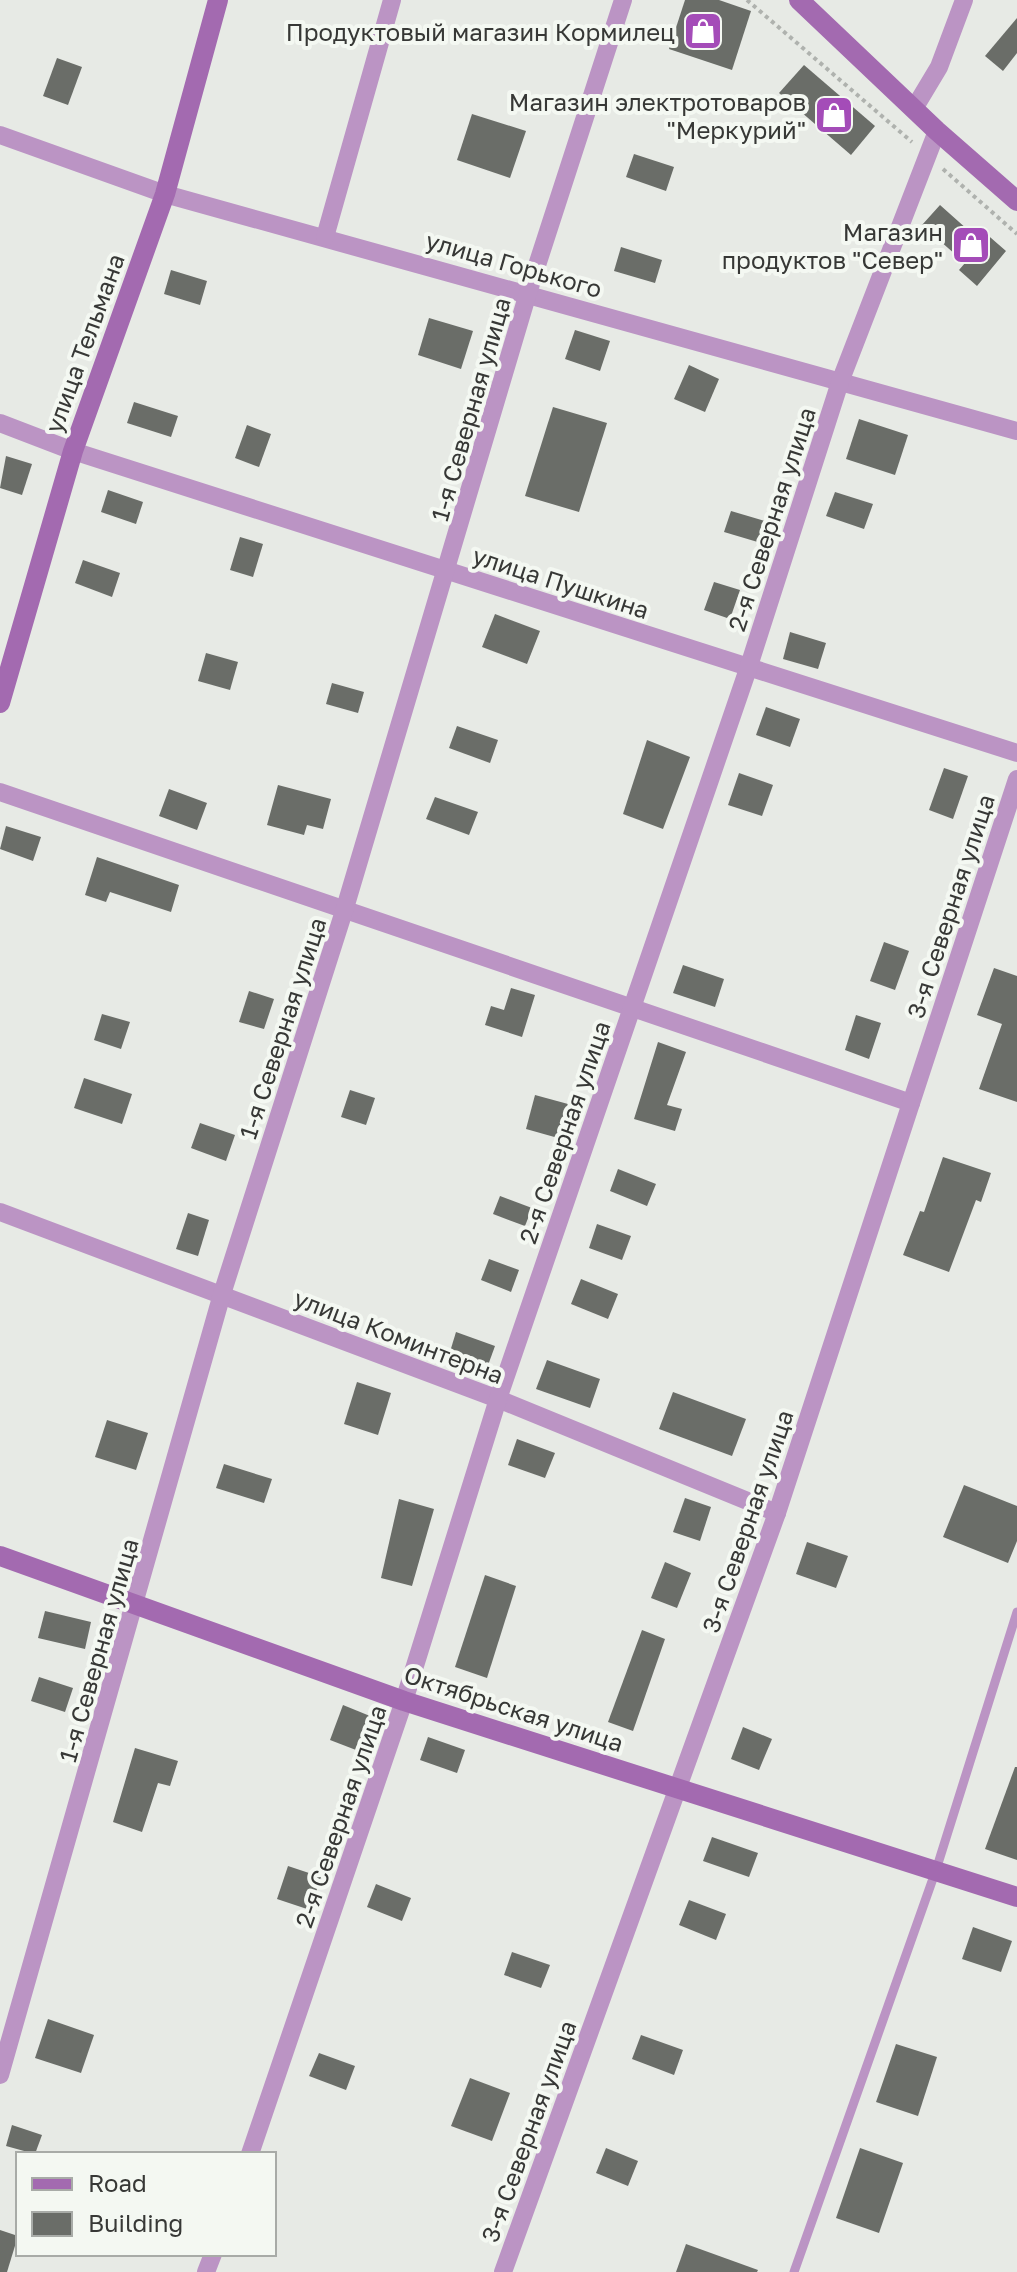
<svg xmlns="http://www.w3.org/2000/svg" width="1017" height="2272" viewBox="0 0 1017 2272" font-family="'Golos Text',sans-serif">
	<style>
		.building { fill: #6a6d68 }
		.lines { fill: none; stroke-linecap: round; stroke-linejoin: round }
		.path { stroke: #afb2ae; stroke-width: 4; stroke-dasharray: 4 4; stroke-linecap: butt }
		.lane { stroke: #bb94c4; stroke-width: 9 }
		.street { stroke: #bb94c4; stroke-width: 18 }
		.secondary { stroke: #a36ab0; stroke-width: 20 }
		.labels { text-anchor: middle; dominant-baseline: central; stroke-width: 8; stroke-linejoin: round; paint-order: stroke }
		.poi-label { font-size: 24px; fill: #373836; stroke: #f4f8f2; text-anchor: end }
		.street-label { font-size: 24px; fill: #373836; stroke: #f4f8f2 }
	</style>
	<rect width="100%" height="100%" fill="#e7eae5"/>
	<g class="building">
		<polygon points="685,0 719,0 751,11 732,70 669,49"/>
		<polygon points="1017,18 1017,53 1003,71 985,56"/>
		<polygon points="57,58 82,67 68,105 43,96"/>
		<polygon points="804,65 875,126 851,155 779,93"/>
		<polygon points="472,114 526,131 510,178 457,160"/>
		<polygon points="634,154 674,167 666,191 626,177"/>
		<polygon points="940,205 977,238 983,231 1006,251 977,286 959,270 965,263 922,225"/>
		<polygon points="621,247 662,260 655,283 614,271"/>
		<polygon points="171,270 207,281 200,305 164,294"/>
		<polygon points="429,318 473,331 461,369 418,355"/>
		<polygon points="575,330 610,341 600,371 565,359"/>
		<polygon points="689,365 719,379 705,412 674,399"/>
		<polygon points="134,402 178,416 171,437 127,423"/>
		<polygon points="553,407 607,423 579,512 525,496"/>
		<polygon points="859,419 908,435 895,475 846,459"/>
		<polygon points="247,425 271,434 259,467 235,458"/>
		<polygon points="6,456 32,464 22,495 0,488"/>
		<polygon points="108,490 143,502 136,524 101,512"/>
		<polygon points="835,492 873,504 864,529 826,516"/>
		<polygon points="731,511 768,522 761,543 724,532"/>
		<polygon points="240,537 263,544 253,577 230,570"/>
		<polygon points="83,560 120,573 112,597 75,583"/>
		<polygon points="714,582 740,590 730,619 704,610"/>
		<polygon points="495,614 540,631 527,664 482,647"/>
		<polygon points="790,632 826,643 818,669 783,659"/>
		<polygon points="206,653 238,662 230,690 198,681"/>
		<polygon points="332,683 364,692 358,713 326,704"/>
		<polygon points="766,707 800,719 790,747 756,735"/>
		<polygon points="457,726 498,740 490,763 449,748"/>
		<polygon points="647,740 690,757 663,829 623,814"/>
		<polygon points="944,768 968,776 953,819 929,810"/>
		<polygon points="739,773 773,785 762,816 728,805"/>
		<polygon points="278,785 331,799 323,829 307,825 304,835 267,825"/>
		<polygon points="169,789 207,803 197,830 159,816"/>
		<polygon points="435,797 478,812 469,835 426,819"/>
		<polygon points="6,826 41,837 33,861 0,849"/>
		<polygon points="97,857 179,885 171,912 110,892 106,902 85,895"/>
		<polygon points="884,942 909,951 895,990 870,981"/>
		<polygon points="683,965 724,979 715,1007 673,993"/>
		<polygon points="994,968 1017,976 1017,1102 979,1089 1002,1024 977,1015"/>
		<polygon points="511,988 535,995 522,1037 485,1025 491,1006 504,1010"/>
		<polygon points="249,991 274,999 264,1029 239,1022"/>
		<polygon points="102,1014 130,1022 121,1049 94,1040"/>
		<polygon points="856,1015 881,1023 869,1059 845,1050"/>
		<polygon points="658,1042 686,1052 667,1105 682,1109 675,1131 634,1119"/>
		<polygon points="84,1078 132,1094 122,1124 74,1108"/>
		<polygon points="350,1090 375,1098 366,1125 341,1117"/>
		<polygon points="535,1095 568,1104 558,1138 526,1129"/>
		<polygon points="200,1123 235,1135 226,1161 191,1148"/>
		<polygon points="943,1157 991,1173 981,1202 976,1200 949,1272 903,1255 920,1211 924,1212"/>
		<polygon points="618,1169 656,1184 647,1206 610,1191"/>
		<polygon points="500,1196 532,1208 525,1226 493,1214"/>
		<polygon points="188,1213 209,1220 198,1256 176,1249"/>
		<polygon points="597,1224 631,1236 622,1260 589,1248"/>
		<polygon points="489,1259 519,1270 511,1292 481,1280"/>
		<polygon points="581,1279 618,1294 608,1319 571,1304"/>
		<polygon points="456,1332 495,1346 487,1368 449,1355"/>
		<polygon points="547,1360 600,1379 590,1408 536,1389"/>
		<polygon points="357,1382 391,1393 378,1435 344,1424"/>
		<polygon points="673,1392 746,1419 732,1456 659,1429"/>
		<polygon points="107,1420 148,1433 136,1470 95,1457"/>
		<polygon points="517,1439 555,1453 545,1478 508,1465"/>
		<polygon points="224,1464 272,1479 264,1503 216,1488"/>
		<polygon points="964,1485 1017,1506 1017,1541 1008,1563 943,1537"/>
		<polygon points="685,1498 711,1507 700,1541 673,1532"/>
		<polygon points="399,1499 434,1509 412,1586 381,1578"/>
		<polygon points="807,1542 848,1556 836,1588 796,1574"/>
		<polygon points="665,1562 691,1573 677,1608 651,1598"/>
		<polygon points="485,1575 516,1586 487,1678 455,1667"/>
		<polygon points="45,1611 91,1622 85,1649 38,1638"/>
		<polygon points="642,1630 665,1639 633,1731 608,1722"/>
		<polygon points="39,1677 73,1688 65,1712 31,1701"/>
		<polygon points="343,1705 370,1716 356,1750 330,1740"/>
		<polygon points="743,1727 772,1739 759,1770 731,1759"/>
		<polygon points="428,1737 465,1750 457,1773 420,1760"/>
		<polygon points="135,1748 178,1761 170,1786 158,1783 142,1832 113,1822"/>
		<polygon points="1015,1767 1017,1767 1017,1860 985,1849"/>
		<polygon points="712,1837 758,1853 749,1877 703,1861"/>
		<polygon points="288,1866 321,1877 310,1910 277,1899"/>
		<polygon points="376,1884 411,1898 402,1921 367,1907"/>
		<polygon points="689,1900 726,1914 716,1940 679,1925"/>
		<polygon points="973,1927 1012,1941 1001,1972 962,1959"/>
		<polygon points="512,1952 550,1965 541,1988 504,1975"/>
		<polygon points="48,2019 94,2035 81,2073 35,2058"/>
		<polygon points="641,2035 683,2050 674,2075 632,2059"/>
		<polygon points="896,2044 937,2057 918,2116 876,2102"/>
		<polygon points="319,2053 355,2066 346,2090 309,2076"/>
		<polygon points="470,2078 510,2093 492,2141 451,2126"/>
		<polygon points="12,2125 42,2135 35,2154 6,2146"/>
		<polygon points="606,2148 638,2161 628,2186 596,2173"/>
		<polygon points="860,2148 903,2163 879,2233 836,2218"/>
		<polygon points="0,2230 18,2236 7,2272 0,2272"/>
		<polygon points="686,2244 758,2270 757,2272 676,2272"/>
	</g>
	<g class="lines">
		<g class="path">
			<polyline points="747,0 912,142"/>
			<polyline points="943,169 1017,234"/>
		</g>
		<polyline class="lane" points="794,2272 936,1870 1017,1612"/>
		<g class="street">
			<polyline points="915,107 939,67 964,0"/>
			<polyline points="0,135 165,194 1017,431"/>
			<polyline points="325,237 392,0"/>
			<polyline points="0,423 73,451 1017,753"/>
			<polyline points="0,792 911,1103"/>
			<polyline points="0,1212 498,1399 777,1513"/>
			<polyline points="0,2075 222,1294 345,908 528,293 623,0"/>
			<polyline points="250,2154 404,1701 498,1399 748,669 840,382 937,131"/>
			<polyline points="206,2272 213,2254"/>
			<polyline points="503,2272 777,1513 1017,779"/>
		</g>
		<g class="secondary">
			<polyline points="799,0 937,131 1017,201"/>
			<polyline points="0,703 73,451 165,194 218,0"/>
			<polyline points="0,1556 404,1701 1017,1897"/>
		</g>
	</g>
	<defs>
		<symbol id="shop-square" viewBox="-11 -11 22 22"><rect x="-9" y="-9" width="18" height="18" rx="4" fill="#a44cb8" stroke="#f4f8f2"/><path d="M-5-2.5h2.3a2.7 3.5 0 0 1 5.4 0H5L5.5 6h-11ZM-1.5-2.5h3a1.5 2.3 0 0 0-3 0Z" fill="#fff"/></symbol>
	</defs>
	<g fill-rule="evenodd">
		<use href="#shop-square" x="681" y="9" width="44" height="44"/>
		<use href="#shop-square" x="812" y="93" width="44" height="44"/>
		<use href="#shop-square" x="949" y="223" width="44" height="44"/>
	</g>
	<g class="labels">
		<g class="poi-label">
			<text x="675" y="31">Продуктовый магазин Кормилец</text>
			<text x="806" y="101">Магазин электротоваров<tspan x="806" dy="28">"Меркурий"</tspan></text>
			<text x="943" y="231">Магазин<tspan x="943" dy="28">продуктов "Север"</tspan></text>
		</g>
		<g class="street-label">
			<text transform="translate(514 264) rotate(16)">улица Горького</text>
			<text transform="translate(84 343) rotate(-70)">улица Тельмана</text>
			<text transform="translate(470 409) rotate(-74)">1-я Северная улица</text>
			<text transform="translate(771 519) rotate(-72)">2-я Северная улица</text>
			<text transform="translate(561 582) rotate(18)">улица Пушкина</text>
			<text transform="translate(950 906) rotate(-72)">3-я Северная улица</text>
			<text transform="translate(282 1028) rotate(-72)">1-я Северная улица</text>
			<text transform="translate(564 1132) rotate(-71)">2-я Северная улица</text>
			<text transform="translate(399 1336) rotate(21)">улица Коминтерна</text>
			<text transform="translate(747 1521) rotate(-71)">3-я Северная улица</text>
			<text transform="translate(98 1650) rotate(-74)">1-я Северная улица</text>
			<text transform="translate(514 1708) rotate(18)">Октябрьская улица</text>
			<text transform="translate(340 1816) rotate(-71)">2-я Северная улица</text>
			<text transform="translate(528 2131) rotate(-70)">3-я Северная улица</text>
		</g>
	</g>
	<rect x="16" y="2152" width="260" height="104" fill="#f4f8f2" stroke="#a8aba7" stroke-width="2"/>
	<rect x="32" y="2178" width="40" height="12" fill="#a36ab0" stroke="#a8aba7" stroke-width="2"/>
	<text x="88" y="2192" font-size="24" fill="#373836">Road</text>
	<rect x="32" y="2212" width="40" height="24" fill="#6a6d68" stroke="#a8aba7" stroke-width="2"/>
	<text x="88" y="2232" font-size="24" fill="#373836">Building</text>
</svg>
